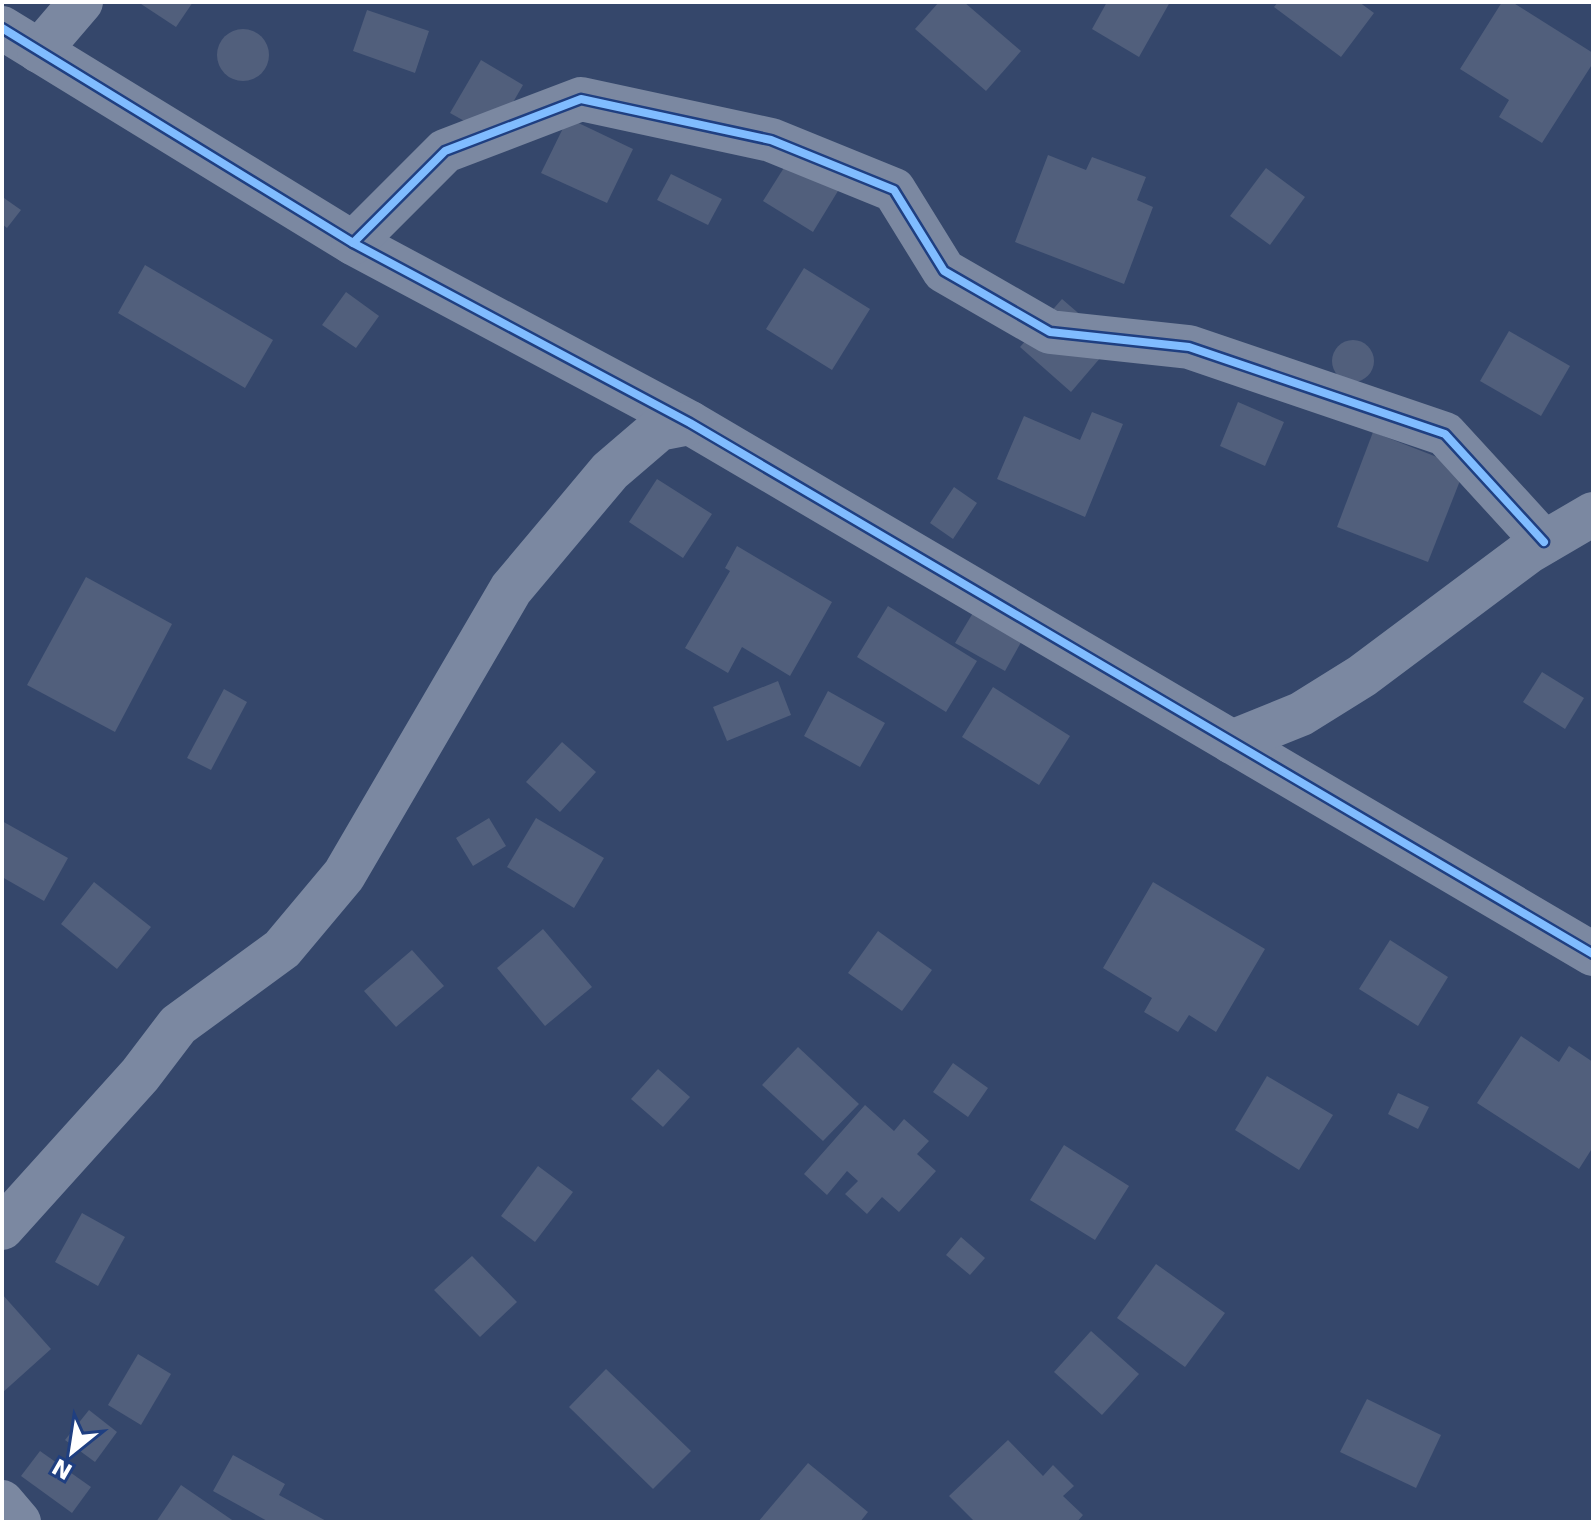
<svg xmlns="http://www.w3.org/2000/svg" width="1595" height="1524" viewBox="0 0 1595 1524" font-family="'DejaVu Sans',sans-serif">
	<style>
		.building { fill: #515f7c }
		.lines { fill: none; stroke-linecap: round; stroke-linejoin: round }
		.street { stroke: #7b88a1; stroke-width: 44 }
		.cycleway-casing { stroke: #1f3f81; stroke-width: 13 }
		.cycleway { stroke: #80bcff; stroke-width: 8 }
	</style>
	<rect width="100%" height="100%" fill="#35476b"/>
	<g class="building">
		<polygon points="138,2 193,2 176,27"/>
		<polygon points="939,2 964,2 1021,51 986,91 915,29"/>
		<polygon points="1107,2 1170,2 1139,57 1092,29"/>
		<polygon points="1278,2 1359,2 1374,13 1341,57 1274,7"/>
		<polygon points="1502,2 1512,2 1593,53 1593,63 1542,143 1499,117 1509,100 1460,69"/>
		<polygon points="367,10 429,31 415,73 353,51"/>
		<circle cx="243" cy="55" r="26"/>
		<polygon points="481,60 523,85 493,137 450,113"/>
		<polygon points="568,118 633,149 607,203 541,173"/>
		<polygon points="792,155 841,186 813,232 763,201"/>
		<polygon points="1048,155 1086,170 1092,157 1146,177 1137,200 1153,207 1124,284 1015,242"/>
		<polygon points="1266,168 1305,197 1270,245 1230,216"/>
		<polygon points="671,174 722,199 708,225 657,200"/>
		<polygon points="4,198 21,210 7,228 2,224"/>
		<polygon points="145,265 273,340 245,388 118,313"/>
		<polygon points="804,268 870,309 832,370 766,329"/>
		<polygon points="346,292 379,316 356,348 322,325"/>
		<polygon points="1062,299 1113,343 1071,392 1020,347"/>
		<polygon points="1509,331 1570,366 1541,416 1480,381"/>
		<circle cx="1353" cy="361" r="21"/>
		<polygon points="1238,402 1284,422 1265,466 1220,446"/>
		<polygon points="1092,412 1123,424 1085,517 997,479 1024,416 1080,440"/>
		<polygon points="1373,432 1465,468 1428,562 1337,527"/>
		<polygon points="657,479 712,514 683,558 629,522"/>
		<polygon points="954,487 977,503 953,539 930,523"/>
		<polygon points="737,546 832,602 790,676 742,647 728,673 685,648 730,571 725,568"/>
		<polygon points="86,577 172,624 115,732 27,685"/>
		<polygon points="980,601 1029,628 1005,671 955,643"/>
		<polygon points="888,606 977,661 946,712 857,657"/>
		<polygon points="1542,672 1584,698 1565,729 1523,702"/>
		<polygon points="778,681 791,715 727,741 713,707"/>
		<polygon points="993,687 1070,736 1039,785 962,737"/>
		<polygon points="224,689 247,702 211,770 187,758"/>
		<polygon points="828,691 885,723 860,767 804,736"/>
		<polygon points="562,742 596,772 560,812 526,782"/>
		<polygon points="489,818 506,846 473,866 456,838"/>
		<polygon points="536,818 604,858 574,908 507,867"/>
		<polygon points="2,821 68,858 44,901 2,877"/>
		<polygon points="94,882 151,927 117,969 61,924"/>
		<polygon points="1153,882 1265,949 1216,1032 1189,1015 1178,1032 1144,1012 1152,998 1103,968"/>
		<polygon points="543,929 592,987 545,1026 497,968"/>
		<polygon points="878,931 932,970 902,1011 848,973"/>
		<polygon points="1390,940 1448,977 1418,1026 1359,989"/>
		<polygon points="412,950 444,986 396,1027 364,991"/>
		<polygon points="1521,1036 1559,1062 1569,1046 1593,1062 1593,1147 1579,1169 1477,1103"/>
		<polygon points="798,1047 859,1104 823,1141 762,1085"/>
		<polygon points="953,1063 988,1088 968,1117 933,1092"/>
		<polygon points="658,1069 690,1097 663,1127 631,1099"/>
		<polygon points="1267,1076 1333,1115 1299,1170 1235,1130"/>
		<polygon points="1398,1093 1429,1107 1418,1129 1388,1114"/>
		<polygon points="865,1105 894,1131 904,1119 929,1141 917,1154 936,1171 899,1212 882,1197 867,1214 845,1194 858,1181 847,1171 827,1195 804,1174"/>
		<polygon points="1064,1145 1129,1186 1095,1240 1030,1200"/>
		<polygon points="538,1166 573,1192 535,1242 501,1216"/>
		<polygon points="82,1213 125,1237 98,1286 55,1262"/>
		<polygon points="961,1237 985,1258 970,1275 946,1255"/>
		<polygon points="472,1256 517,1302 480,1337 434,1290"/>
		<polygon points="1156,1264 1225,1313 1185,1367 1117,1318"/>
		<polygon points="2,1294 51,1349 2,1393"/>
		<polygon points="1091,1331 1139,1374 1102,1415 1054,1372"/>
		<polygon points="138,1354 171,1374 141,1425 108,1405"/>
		<polygon points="606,1369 691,1451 653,1489 569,1407"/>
		<polygon points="1367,1399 1441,1435 1416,1488 1340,1452"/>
		<polygon points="89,1410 117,1432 95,1462 65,1440"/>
		<polygon points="1008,1440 1043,1476 1053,1465 1074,1486 1063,1496 1083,1515 1077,1522 975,1522 949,1496"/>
		<polygon points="40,1451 91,1487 72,1513 21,1476"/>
		<polygon points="233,1455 285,1484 279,1495 328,1522 269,1522 213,1491"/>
		<polygon points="808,1463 868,1512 860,1522 758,1522"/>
		<polygon points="181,1485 235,1522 156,1522"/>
	</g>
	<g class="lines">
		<g class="street">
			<polyline points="2,28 353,243 690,423 1593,954"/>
			<polyline points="39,51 81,2"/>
			<polyline points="353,243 445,151 581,99 771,140 894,190 944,271 1050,332 1189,347 1445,434 1544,542"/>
			<polyline points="1232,742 1301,714 1362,676 1528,552 1593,514"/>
			<polyline points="2,1228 140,1075 178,1025 282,949 344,875 511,589 610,471 659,429 690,423"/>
			<polyline points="2,1502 19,1522"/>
		</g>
		<defs>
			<g id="cycleway">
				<polyline points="2,28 353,243 690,423 1593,954"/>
				<polyline points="353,243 445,151 581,99 771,140 894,190 944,271 1050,332 1189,347 1445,434 1544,542"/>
			</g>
		</defs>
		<use href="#cycleway" class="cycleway-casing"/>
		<use href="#cycleway" class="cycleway"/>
	</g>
	<rect width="1595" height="1524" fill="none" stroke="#ffffff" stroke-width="8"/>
	<g transform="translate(72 1452) rotate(210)" stroke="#1f3f81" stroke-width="6" paint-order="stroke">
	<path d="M0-6L14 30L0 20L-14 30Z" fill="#ffffff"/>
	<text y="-12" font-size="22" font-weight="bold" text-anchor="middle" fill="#ffffff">N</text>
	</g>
</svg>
